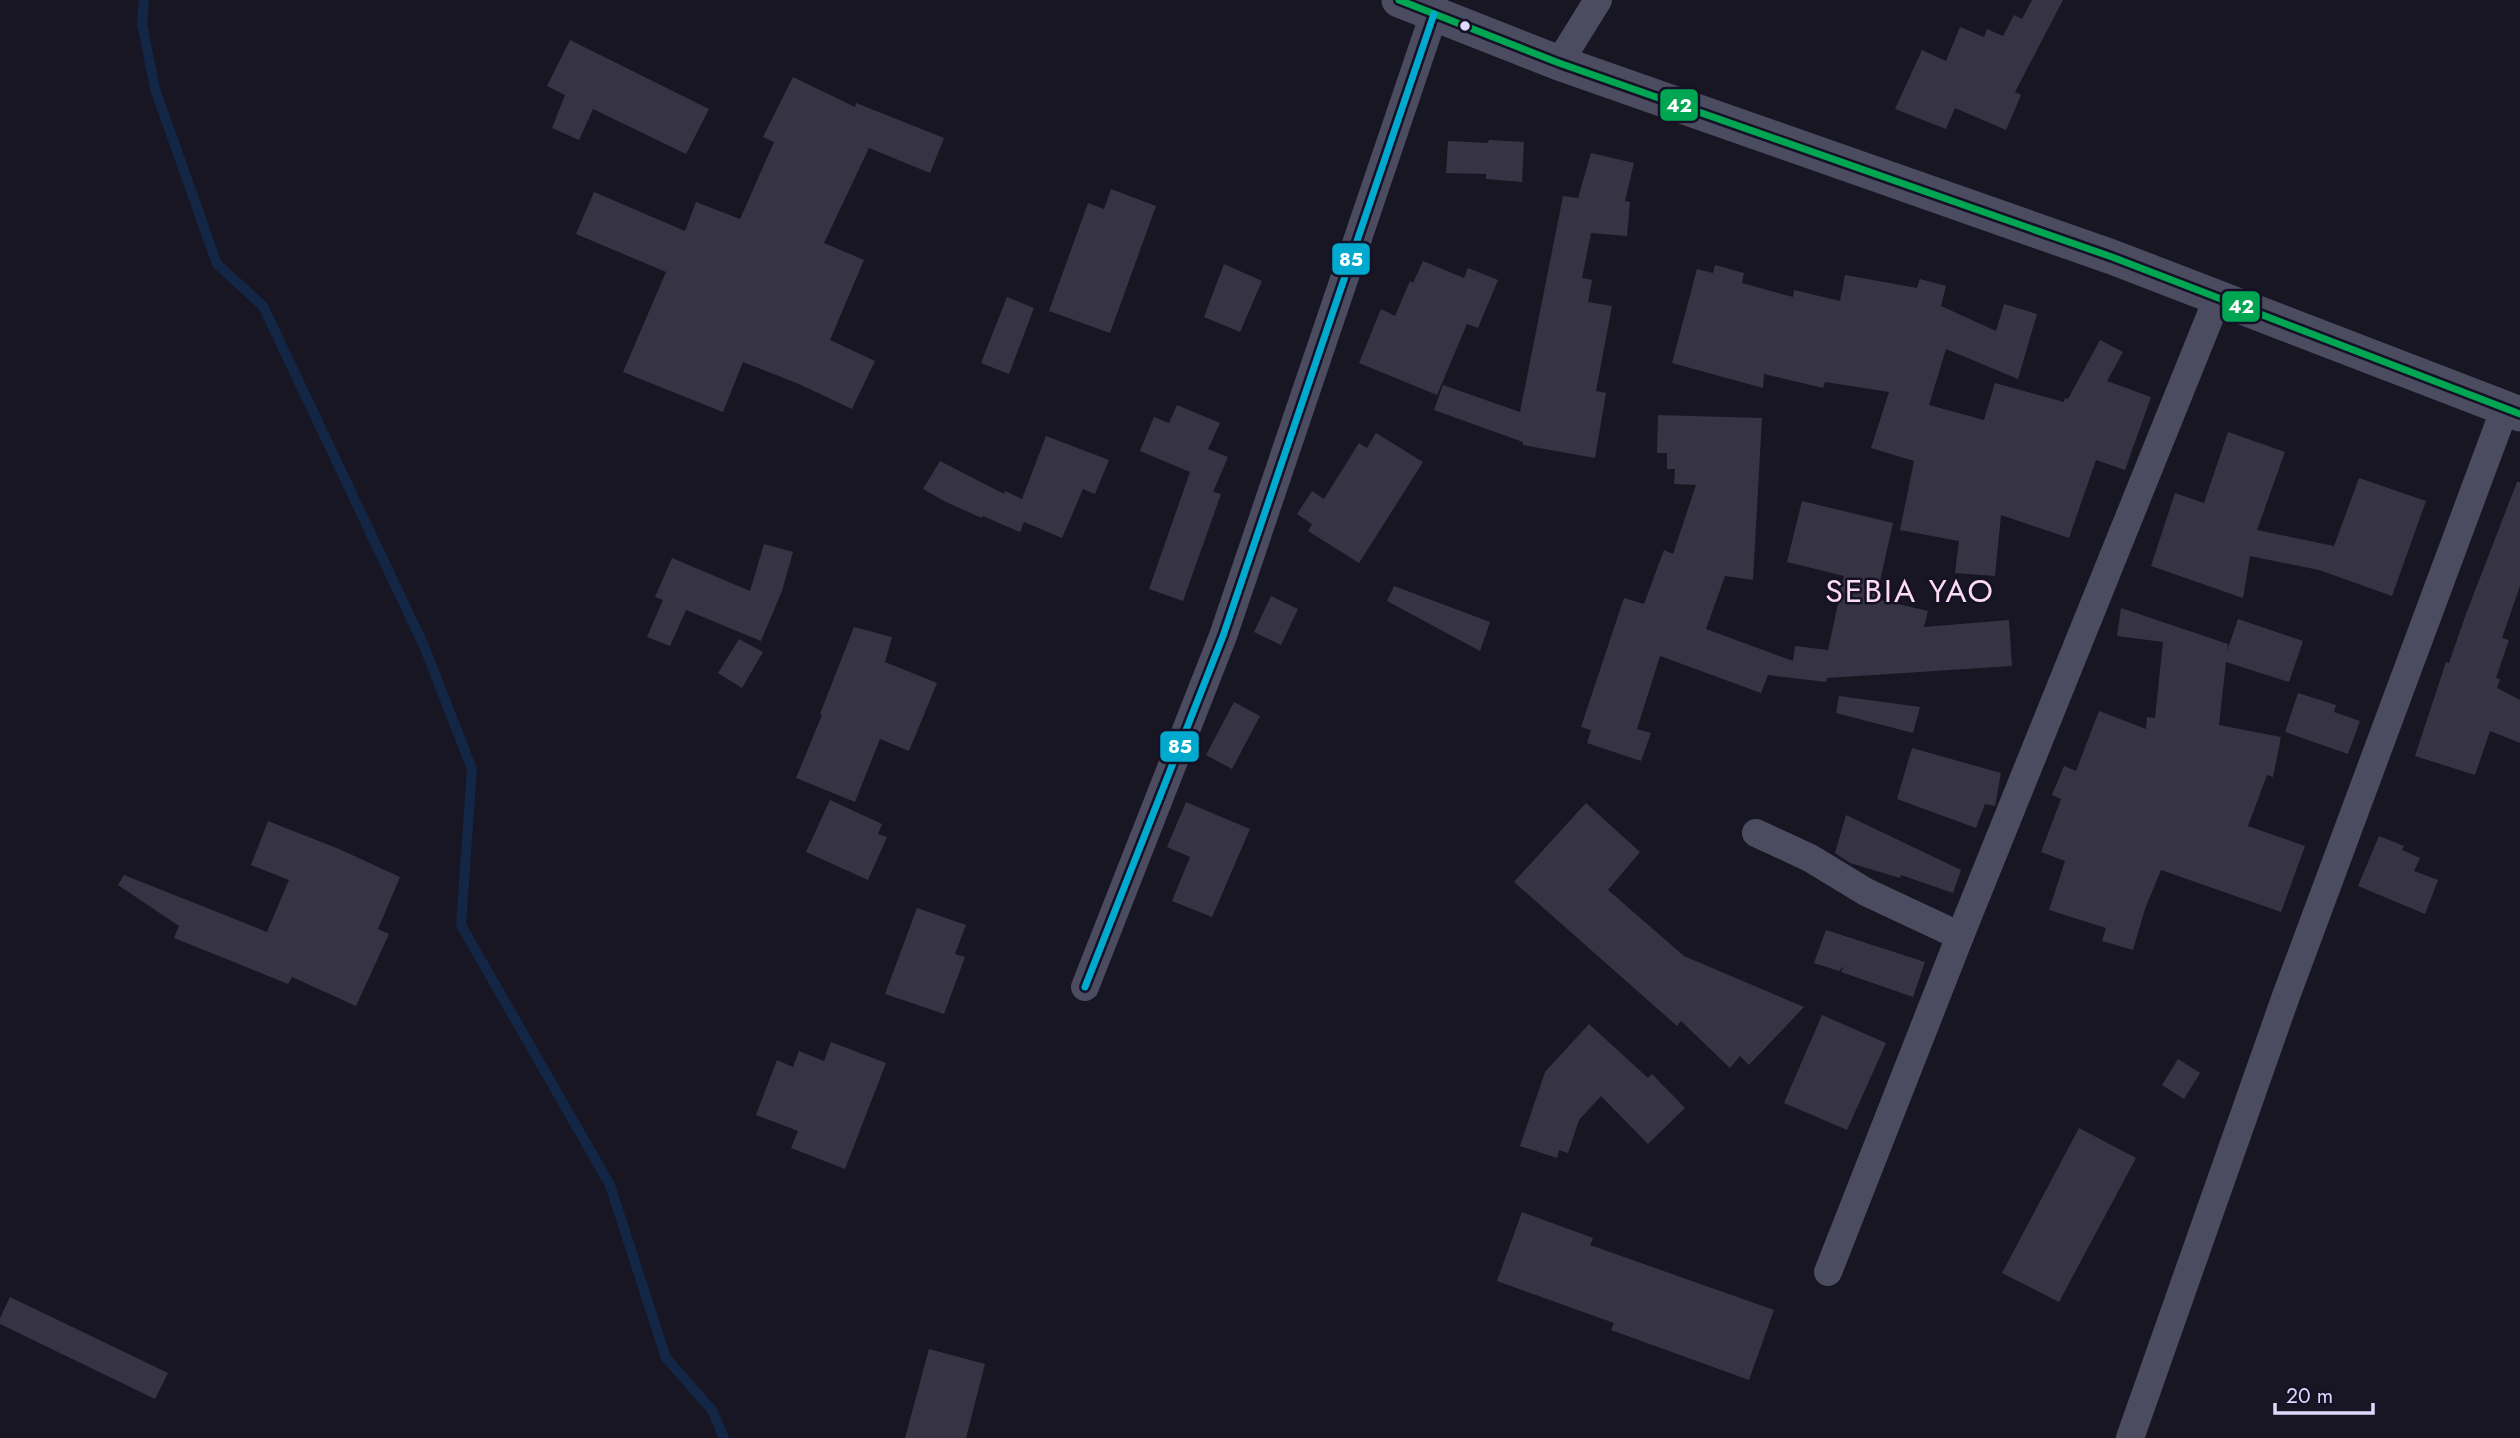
<svg xmlns="http://www.w3.org/2000/svg" width="2520" height="1438" viewBox="0 0 2520 1438" font-family="Jost,sans-serif">
	<style>
		.lines { fill: none; stroke-linecap: round; stroke-linejoin: round }
		.stream { stroke: #132646; stroke-width: 10 }
		.building { fill: #363444 }
		.minor { stroke: #4c4c61; stroke-width: 28 }
		.tertiary { stroke: #4c4c61; stroke-width: 35 }
		.bus-1-casing { stroke: #151127; stroke-width: 12 }
		.bus-2-casing { stroke: #151127; stroke-width: 12 }
		.bus-1 { stroke: #00a651; stroke-width: 7 }
		.bus-2 { stroke: #00a9ce; stroke-width: 7 }
		.bus-dot { fill: #ddd9fd; stroke: #151127; stroke-width: 2.5 }
		.labels { text-anchor: middle; dominant-baseline: central; stroke-width: 5; stroke-linejoin: round; paint-order: stroke }
		.quarter-label { font-size: 32px; letter-spacing: 2px; fill: #fddbf1; stroke: #151127 }
		.line-badge { stroke: #151127; stroke-width: 2.5 }
		.badge-label { font-size: 19px; text-anchor: middle; font-weight: bold; fill: #fff }
	</style>
	<rect width="100%" height="100%" fill="#181622"/>
	<g class="lines">
		<polyline class="stream" points="144,0 142,24 155,89 217,264 263,306 424,646 472,769 461,925 610,1185 666,1358 712,1410 724,1438"/>
	</g>
	<g class="building">
		<polygon points="2032,0 2063,0 2015,92 2021,95 2006,130 1955,108 1946,129 1895,109 1922,50 1946,61 1960,27 1984,37 1987,29 2003,36 2014,15 2022,19"/>
		<polygon points="570,40 709,109 686,154 593,109 579,140 552,128 565,95 547,86"/>
		<polygon points="793,77 855,107 856,103 944,138 930,173 869,148 824,243 864,260 830,340 875,361 852,409 799,384 743,362 723,412 623,372 666,272 576,234 594,192 685,231 696,202 740,219 774,142 763,137"/>
		<polygon points="1489,140 1524,142 1522,182 1486,179 1486,174 1446,173 1448,141 1488,143"/>
		<polygon points="1591,153 1634,163 1625,201 1630,202 1627,236 1591,233 1582,278 1592,280 1588,302 1612,306 1596,391 1606,393 1595,458 1523,445 1523,442 1434,410 1443,385 1520,412 1563,196 1578,198"/>
		<polygon points="1111,189 1156,206 1110,333 1049,311 1088,203 1104,209"/>
		<polygon points="1423,261 1464,278 1468,268 1498,280 1478,328 1467,324 1437,395 1359,363 1381,309 1395,316 1410,281 1413,283"/>
		<polygon points="1224,264 1262,281 1240,332 1204,317"/>
		<polygon points="1715,265 1744,273 1742,283 1793,297 1794,290 1840,301 1845,275 1917,288 1920,279 1946,286 1941,306 1996,331 2004,304 2037,314 2018,379 1946,349 1929,405 1984,420 1995,383 2064,402 2065,398 2068,399 2100,340 2123,352 2107,381 2151,397 2125,470 2096,460 2069,538 2001,515 1995,576 1955,573 1959,541 1900,530 1914,461 1871,448 1889,392 1825,382 1823,388 1764,374 1763,388 1672,363 1697,269 1713,273"/>
		<polygon points="1007,297 1034,308 1009,374 981,363"/>
		<polygon points="1177,405 1220,423 1208,449 1228,457 1213,492 1221,494 1183,601 1149,589 1190,472 1140,451 1154,417 1169,423"/>
		<polygon points="1658,415 1762,418 1753,580 1725,576 1706,629 1793,661 1795,646 1828,650 1844,576 1787,562 1802,501 1893,523 1876,599 1928,611 1924,627 2009,620 2012,666 1827,678 1826,682 1768,675 1761,693 1660,656 1637,729 1651,733 1641,761 1587,743 1591,730 1581,727 1624,598 1644,604 1664,550 1673,554 1696,485 1674,484 1675,469 1667,469 1667,453 1657,453"/>
		<polygon points="2228,432 2285,452 2257,530 2334,546 2359,478 2426,501 2392,596 2319,570 2250,556 2243,598 2151,566 2175,493 2204,503"/>
		<polygon points="1376,433 1423,462 1359,563 1308,531 1312,524 1297,514 1312,491 1324,499 1359,443 1367,448"/>
		<polygon points="1046,436 1109,460 1095,494 1083,489 1062,538 1024,522 1020,532 983,516 982,518 946,502 923,489 940,461 1004,494 1005,491 1022,499"/>
		<polygon points="2517,482 2520,482 2520,586 2502,638 2509,640 2496,678 2500,679 2497,688 2520,700 2520,743 2490,731 2475,775 2415,756 2446,662 2449,663 2466,614"/>
		<polygon points="764,544 793,552 782,591 761,641 686,610 670,646 647,637 663,600 655,597 672,558 750,591"/>
		<polygon points="1394,586 1490,622 1480,651 1387,601"/>
		<polygon points="1271,596 1298,609 1281,645 1254,632"/>
		<polygon points="2121,608 2228,644 2227,651 2238,619 2303,641 2289,682 2226,662 2219,725 2281,737 2273,777 2267,775 2248,826 2305,846 2281,912 2161,870 2145,909 2133,950 2102,941 2106,928 2049,910 2065,861 2041,852 2061,799 2052,795 2064,766 2076,771 2099,711 2146,729 2147,717 2155,718 2163,642 2117,636"/>
		<polygon points="854,627 892,637 885,662 937,683 909,751 880,739 855,802 796,778 822,715 820,714"/>
		<polygon points="739,639 763,652 742,688 718,673"/>
		<polygon points="2298,693 2336,705 2334,712 2360,721 2348,754 2285,732"/>
		<polygon points="1839,696 1920,707 1913,733 1836,713"/>
		<polygon points="1234,702 1260,716 1232,769 1206,755"/>
		<polygon points="1912,748 2001,773 1995,806 1985,804 1976,828 1897,799"/>
		<polygon points="830,800 882,824 878,834 887,837 868,880 806,852"/>
		<polygon points="1186,802 1250,829 1212,917 1172,901 1190,857 1167,847"/>
		<polygon points="1586,803 1640,852 1608,890 1684,956 1804,1007 1749,1065 1740,1056 1730,1068 1681,1021 1677,1026 1514,882"/>
		<polygon points="1846,815 1961,870 1953,893 1901,875 1900,878 1850,863 1835,853"/>
		<polygon points="268,821 339,849 400,877 378,929 389,934 356,1006 292,977 288,984 174,938 179,926 118,885 124,875 267,932 289,880 251,865"/>
		<polygon points="2379,836 2404,846 2402,850 2420,858 2414,871 2438,880 2425,914 2358,886"/>
		<polygon points="917,908 966,925 955,954 965,957 944,1014 885,994"/>
		<polygon points="1826,930 1925,962 1913,997 1841,972 1844,966 1839,971 1814,963"/>
		<polygon points="1822,1015 1886,1043 1847,1130 1784,1103"/>
		<polygon points="1589,1024 1648,1078 1652,1074 1685,1108 1648,1144 1601,1096 1579,1120 1568,1153 1559,1150 1557,1158 1520,1146 1545,1072"/>
		<polygon points="831,1042 886,1063 845,1169 791,1148 798,1131 756,1115 777,1060 793,1067 799,1051 824,1061"/>
		<polygon points="2178,1059 2200,1073 2184,1099 2162,1085"/>
		<polygon points="2079,1128 2136,1158 2059,1302 2002,1273"/>
		<polygon points="1522,1212 1593,1238 1590,1245 1774,1310 1749,1380 1611,1330 1614,1323 1497,1281"/>
		<polygon points="10,1297 168,1373 155,1399 0,1324 0,1318"/>
		<polygon points="929,1349 985,1364 966,1438 905,1438"/>
	</g>
	<g class="lines">
		<g class="minor">
			<polyline points="1559,63 1598,0"/>
			<polyline points="1756,833 1810,858 1866,892 1960,936"/>
			<polyline points="1085,987 1223,636 1434,14"/>
			<polyline points="1828,1272 1960,936 2218,297"/>
			<polyline points="2130,1438 2286,996 2505,408"/>
		</g>
		<polyline class="tertiary" points="1399,0 1559,63 2112,257 2520,414"/>
		<defs>
			<polyline id="bus-1" points="1399,0 1559,63 2112,257 2520,414"/>
			<polyline id="bus-2" points="1085,987 1223,636 1434,14"/>
		</defs>
		<use href="#bus-1" class="bus-1-casing"/>
		<use href="#bus-2" class="bus-2-casing"/>
		<use href="#bus-1" class="bus-1"/>
		<use href="#bus-2" class="bus-2"/>
	</g>
	<circle class="bus-dot" cx="1465" cy="26" r="6"/>
	<g class="labels">
		<g class="quarter-label">
			<text x="1910" y="591">SEBIA YAO</text>
		</g>
	</g>
	<g class="line-badge">
		<rect x="1659" y="88" width="40" height="34" rx="7" fill="#00a651"/>
		<rect x="1331" y="242" width="40" height="34" rx="7" fill="#00a9ce"/>
		<rect x="2221" y="290" width="40" height="33" rx="7" fill="#00a651"/>
		<rect x="1159" y="730" width="41" height="33" rx="7" fill="#00a9ce"/>
	</g>
	<g class="badge-label">
		<text x="1679" y="112">42</text>
		<text x="1351" y="266">85</text>
		<text x="2241" y="313">42</text>
		<text x="1180" y="753">85</text>
	</g>
	<path d="M2275 1403v10h98v-10" fill="none" stroke="#ddd9fd" stroke-width="3.5"/>
	<text x="2286" y="1403" font-size="21" fill="#ddd9fd" stroke="#151127" stroke-width="5" paint-order="stroke">20 m</text>
</svg>
